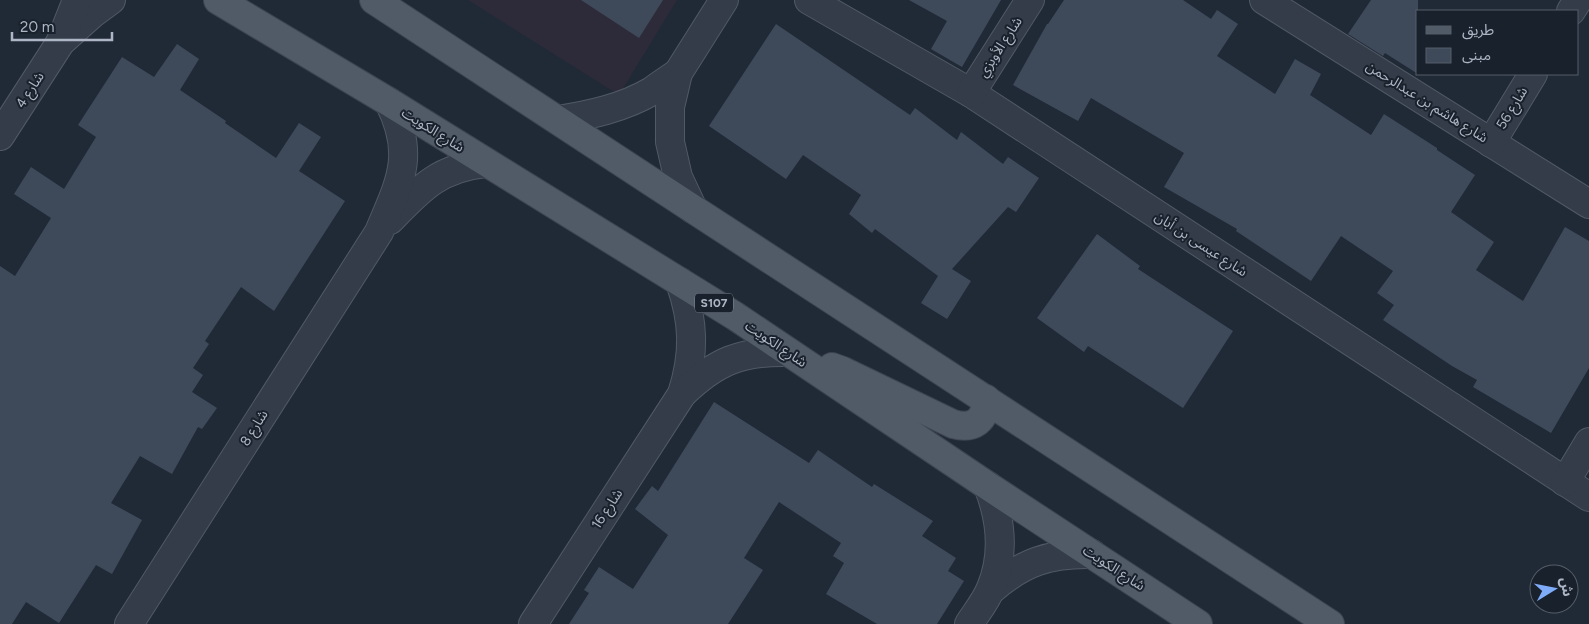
<svg xmlns="http://www.w3.org/2000/svg" width="1589" height="624" viewBox="0 0 1589 624" font-family="Figtree,'Noto Sans Arabic',sans-serif">
	<style>
		.medical { fill: #2d2b39 }
		.building { fill: #3e4a5a }
		.lines { fill: none; stroke-linecap: round; stroke-linejoin: round }
		.minor-casing { stroke: #515966; stroke-width: 30 }
		.major-casing { stroke: #3d4551; stroke-width: 30 }
		.minor { stroke: #333c48; stroke-width: 28 }
		.major { stroke: #515b68; stroke-width: 28 }
		.labels { text-anchor: middle; dominant-baseline: central; stroke-width: 4; stroke-linejoin: round; paint-order: stroke }
		.shield { fill: #19212c; stroke: #818997; stroke-width: 1 }
		.shield-label { font-size: 12px; font-weight: bold; fill: #aeb6c5 }
		.street-label { font-size: 14px; fill: #aeb6c5; stroke: #19212c }
	</style>
	<rect width="100%" height="100%" fill="#202a37"/>
	<polygon class="medical" points="468,0 677,0 619,95"/>
	<g class="building">
		<polygon points="581,0 663,0 639,38"/>
		<polygon points="909,0 1001,0 962,67 931,49 947,21"/>
		<polygon points="1064,0 1183,0 1211,19 1217,10 1238,24 1217,56 1275,94 1295,59 1321,74 1310,95 1371,135 1384,114 1437,148 1437,150 1475,175 1451,212 1494,242 1476,270 1523,301 1565,227 1589,241 1589,368 1551,433 1473,387 1477,380 1452,366 1383,320 1394,305 1377,293 1393,271 1341,236 1311,281 1236,231 1237,229 1164,187 1184,153 1091,98 1078,121 1013,85 1047,24 1048,24"/>
		<polygon points="1371,0 1418,0 1418,74 1385,53 1383,56 1348,34"/>
		<polygon points="776,24 910,115 915,108 957,140 961,132 1003,164 1008,157 1039,178 1016,212 1008,207 952,269 971,281 947,319 921,303 938,276 875,229 872,233 849,214 861,195 803,155 786,179 709,126"/>
		<polygon points="177,44 199,59 180,90 226,121 225,123 276,158 299,123 321,137 299,171 345,201 274,311 241,287 205,341 209,344 193,368 203,375 192,392 217,408 202,429 198,427 172,474 140,456 111,503 142,520 112,574 96,565 59,623 26,602 12,624 0,624 0,266 15,276 51,218 14,194 31,167 64,189 96,137 78,125 122,57 154,77"/>
		<polygon points="1097,234 1140,266 1138,269 1233,331 1183,408 1088,346 1084,352 1037,318"/>
		<polygon points="714,402 809,463 818,450 872,487 874,484 933,521 922,536 956,558 948,571 964,581 937,624 877,624 826,594 844,563 833,556 841,543 779,502 744,558 763,570 728,624 569,624 589,593 584,590 599,567 633,589 668,535 635,509 652,486 658,491"/>
	</g>
	<g class="lines">
		<defs>
			<g id="minor">
				<polyline points="809,0 971,93 1589,497"/>
				<polyline points="1264,0 1589,204"/>
				<polyline points="1571,11 1578,0"/>
				<polyline points="64,39 92,14 111,0"/>
				<polyline points="971,93 1030,0"/>
				<path d="M558,120C590,115 623,108 652,91C660,85 669,79 678,73"/>
				<polyline points="0,136 60,43 77,0"/>
				<polyline points="1491,143 1533,74"/>
				<polyline points="693,209 678,177 670,142 670,107 678,73 724,0"/>
				<path d="M390,220C421,188 439,168 485,163"/>
				<path d="M680,282C694,322 695,353 682,394"/>
				<polyline points="1565,482 1589,442"/>
				<path d="M991,590C1023,562 1050,553 1092,554"/>
				<path d="M129,624L379,232C400,182 416,155 389,102"/>
				<path d="M533,624L682,394C716,361 741,351 788,352"/>
				<path d="M969,624C976,613 986,601 991,588C1005,554 1001,519 988,486"/>
			</g>
			<g id="major">
				<polyline points="218,0 389,102 735,316 988,486 1198,624"/>
				<polyline points="374,0 693,209 1330,624"/>
				<path d="M832,367L843,371L953,424C974,430 986,420 986,399"/>
			</g>
		</defs>
		<use href="#minor" class="minor-casing"/>
		<use href="#major" class="major-casing"/>
		<use href="#minor" class="minor"/>
		<use href="#major" class="major"/>
	</g>
	<g class="labels">
		<rect class="shield" x="695" y="293.5" width="38" height="19" rx="4"/>
		<g class="shield-label">
			<text x="714" y="303">S107</text>
		</g>
		<g class="street-label">
			<text transform="translate(1000 47) rotate(-57)">شارع الأوبزي</text>
			<text transform="translate(30 90) rotate(-57)">شارع 4</text>
			<text transform="translate(1427 102) rotate(32)">شارع هاشم بن عبدالرحمن</text>
			<text transform="translate(1512 108) rotate(-59)">شارع 56</text>
			<text transform="translate(433 130) rotate(32)">شارع الكويت</text>
			<text transform="translate(1201 244) rotate(33)">شارع عيسى بن أبان</text>
			<text transform="translate(776 344) rotate(34)">شارع الكويت</text>
			<text transform="translate(254 428) rotate(-58)">شارع 8</text>
			<text transform="translate(607 509) rotate(-57)">شارع 16</text>
			<text transform="translate(1114 568) rotate(33)">شارع الكويت</text>
		</g>
	</g>
	<rect x="1416" y="10" width="162" height="65" fill="#19212c" stroke="#555d69"/>
	<rect x="1426" y="26" width="25" height="8" fill="#515b68" stroke="#555d69"/>
	<text x="1462" y="35" font-size="15" fill="#aeb6c5">طريق</text>
	<rect x="1426" y="48" width="25" height="15" fill="#3e4a5a" stroke="#555d69"/>
	<text x="1462" y="60" font-size="15" fill="#aeb6c5">مبنى</text>
	<g transform="translate(1554 589) rotate(80)"><circle r="24" fill="#19212c" stroke="#555d69"/>
	<path d="M0-4L9 19L0 12L-9 19Z" fill="#7facf8"/>
	<text y="-8" font-size="14" font-weight="bold" text-anchor="middle" fill="#aeb6c5">ش</text>
	</g>
	<path d="M12 32v8h100v-8" fill="none" stroke="#aeb6c5" stroke-width="2.5"/>
	<text x="20" y="32" font-size="15" fill="#aeb6c5" stroke="#19212c" stroke-width="4" paint-order="stroke">20 m</text>
</svg>
